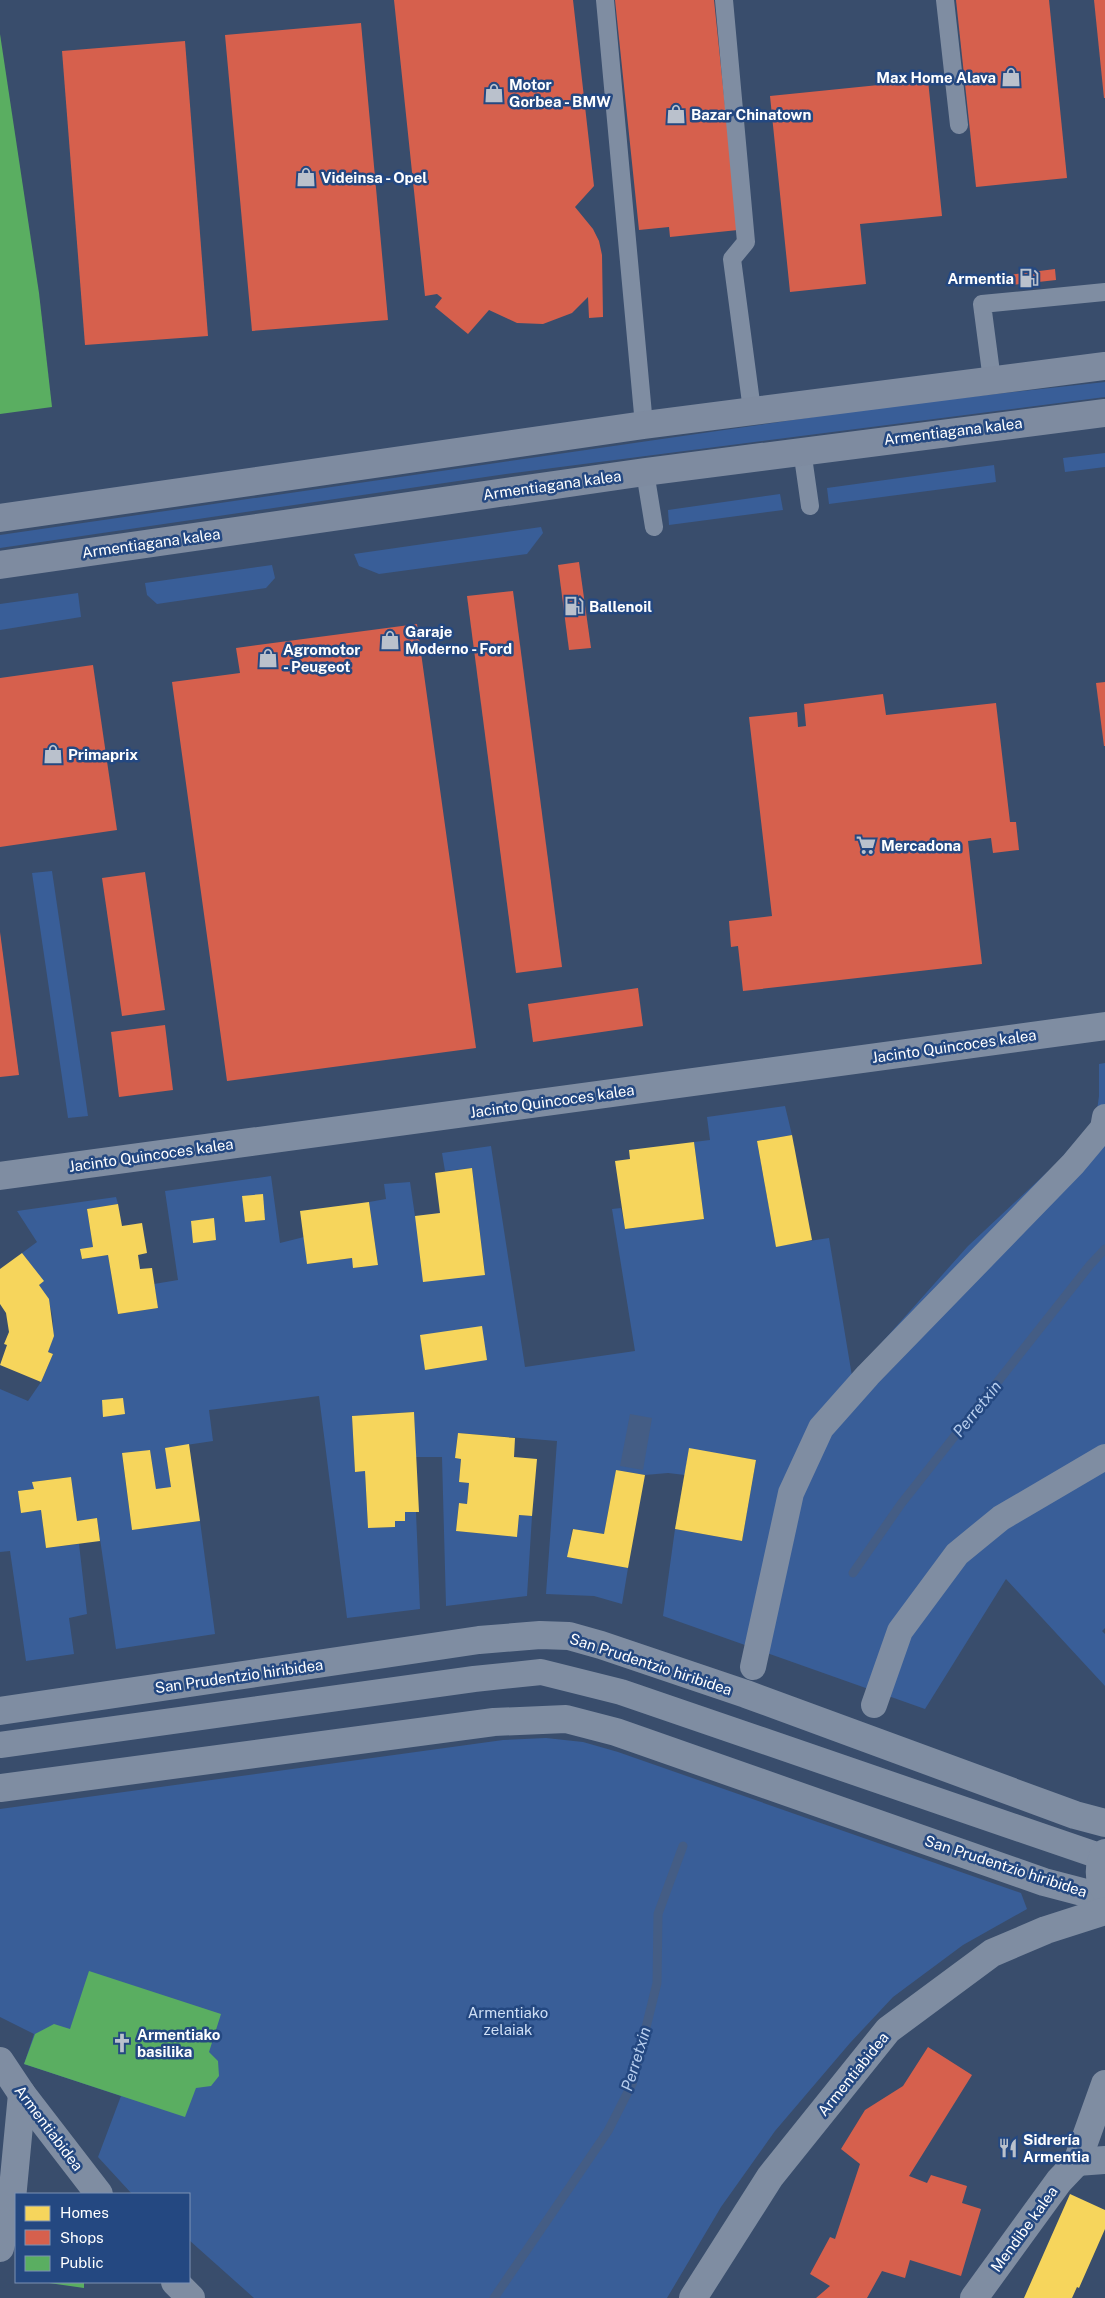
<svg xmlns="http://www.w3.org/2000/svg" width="1105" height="2298" viewBox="0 0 1105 2298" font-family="'Public Sans',sans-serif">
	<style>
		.green { fill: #395e98 }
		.water { fill: #445d85 }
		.homes { fill: #f6d55c }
		.shops { fill: #d6604d }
		.public { fill: #5aae61 }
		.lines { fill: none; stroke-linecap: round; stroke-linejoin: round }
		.stream { stroke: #445d85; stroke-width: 9 }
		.service { stroke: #7f8da2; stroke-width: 18 }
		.pedestrian { stroke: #7f8da2; stroke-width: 26 }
		.minor { stroke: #7f8da2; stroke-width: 28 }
		.primary { stroke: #7e8ba0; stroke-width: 28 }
		.labels { text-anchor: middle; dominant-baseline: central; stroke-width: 5; stroke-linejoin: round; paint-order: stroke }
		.poi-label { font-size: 15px; font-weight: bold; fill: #fff; stroke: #244881; text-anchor: start }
		.street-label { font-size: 15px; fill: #fff; stroke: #244881 }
		.park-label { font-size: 15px; fill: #cfdff5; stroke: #244881 }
		.water-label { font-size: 16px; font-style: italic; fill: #b7ceee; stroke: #244881 }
	</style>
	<rect width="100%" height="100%" fill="#394d6c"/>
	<g class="green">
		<polygon points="1105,382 1105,397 506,474 0,548 0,535 896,405"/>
		<polygon points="1105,453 1105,467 1065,472 1063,458"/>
		<polygon points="994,465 996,482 829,504 827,488"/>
		<polygon points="780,494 783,510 669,525 668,510"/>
		<polygon points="541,527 543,533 527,554 379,574 359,566 354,554"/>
		<polygon points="272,565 275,578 266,588 157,604 147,595 145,583"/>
		<polygon points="78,593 81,617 0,630 0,604"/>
		<polygon points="52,871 88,1116 68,1118 32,873"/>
		<path d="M1105,1063V1628L1102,1631L1105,1634V1686L1006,1579L925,1709L663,1616L675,1529L742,1541L756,1460L689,1449L685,1475L668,1473L645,1475L616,1470L604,1534L572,1529L568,1557L628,1568L622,1604L594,1596L546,1594L557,1441L458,1433L455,1458L461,1459L459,1482L469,1483L467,1504L459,1503L456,1531L517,1536L519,1515L532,1516L527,1596L446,1606L442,1457H416L414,1412L352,1416L355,1472L365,1471L368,1528L395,1527V1521H405V1512H416L420,1609L347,1618L319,1396L209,1410L213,1441L166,1448L171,1487L156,1489L150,1450L122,1454L132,1530L200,1521L215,1634L116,1649L97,1518L77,1521L71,1477L33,1482L34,1489L18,1491L21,1513L41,1510L46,1548L79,1544L87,1614L69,1618L74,1654L26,1661L10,1551L0,1552V1389L28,1401L41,1382L53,1354L48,1352C57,1328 54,1305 39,1285L43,1281L22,1253L37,1242L17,1211L116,1197L118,1204L87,1209L93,1247L80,1250L82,1259L108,1255L118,1314L158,1308L154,1284L178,1280L165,1191L271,1176L280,1243L304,1237L308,1264L352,1258L354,1268L378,1265L369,1202L386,1199L384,1184L410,1182L415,1216L485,1274L472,1168L445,1171L442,1153L491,1146L525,1367L635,1351L612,1209L621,1208L625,1229L704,1219L694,1142L710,1140L707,1117L785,1106L792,1135L757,1141L776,1246L829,1238L852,1376L968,1246L1057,1163L1096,1118L1099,1096V1064Z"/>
		<polygon points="546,1738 583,1742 618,1752 1021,1893 1027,1909 963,1945 893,1997 850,2043 775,2131 721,2207 667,2298 254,2298 189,2240 189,2194 132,2194 98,2157 121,2096 24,2064 34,2034 0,2017 0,1809 503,1740"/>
	</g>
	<polygon class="water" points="630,1414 652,1418 643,1470 620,1466"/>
	<g class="homes">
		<polygon points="792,1135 812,1240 776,1247 757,1141"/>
		<polygon points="694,1142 704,1219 625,1229 615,1161 630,1159 629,1150"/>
		<polygon points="472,1168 485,1275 423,1282 415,1216 440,1213 435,1173"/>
		<polygon points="263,1194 265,1220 245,1222 242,1196"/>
		<polygon points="369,1202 378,1265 353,1268 352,1258 307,1264 300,1211"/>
		<polygon points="118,1204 122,1226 142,1223 147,1253 138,1255 140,1269 152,1268 158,1308 118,1314 108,1255 82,1259 80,1249 93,1247 87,1209"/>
		<polygon points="214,1218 216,1240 193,1243 191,1221"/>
		<polygon points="22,1253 44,1281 39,1285 49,1299 54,1336 48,1352 53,1354 41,1382 0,1365 7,1345 4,1344 9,1332 6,1313 0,1304 0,1269"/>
		<polygon points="482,1326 487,1360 425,1370 420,1335"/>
		<polygon points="123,1398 125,1414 103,1417 102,1400"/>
		<polygon points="414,1412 419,1512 405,1512 405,1521 395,1521 395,1527 368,1528 365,1471 355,1472 352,1416"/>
		<polygon points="458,1433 515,1438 514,1457 537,1459 532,1516 519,1515 517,1537 456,1531 459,1503 467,1504 469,1483 459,1482 461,1459 455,1458"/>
		<polygon points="189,1444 200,1521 132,1530 122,1453 150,1450 156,1489 171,1487 165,1448"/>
		<polygon points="689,1448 756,1460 742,1541 675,1529"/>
		<polygon points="616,1470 645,1475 628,1568 567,1557 573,1529 604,1534"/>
		<polygon points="71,1477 77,1521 97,1518 100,1541 46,1548 41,1510 21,1513 18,1491 34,1489 32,1482"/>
		<polygon points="1070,2194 1105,2210 1105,2229 1079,2288 1077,2287 1072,2298 1024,2298"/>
	</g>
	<g class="shops">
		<polygon points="394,0 573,0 594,186 575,207 593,229 599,241 602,255 603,317 589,318 588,297 572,313 543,324 517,323 489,310 468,334 435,307 442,298 437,294 425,296"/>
		<polygon points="615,0 714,0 738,230 670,237 669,227 639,230"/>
		<polygon points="956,0 1049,0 1067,178 976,187"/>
		<polygon points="1094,0 1105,0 1105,98 1104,98"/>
		<polygon points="361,23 388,320 252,331 225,35"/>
		<polygon points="185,41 208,336 85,345 62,51"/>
		<polygon points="928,80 942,216 860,224 866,284 790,292 770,96"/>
		<polygon points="1055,269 1056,280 1003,286 1001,276"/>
		<polygon points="579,562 591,648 569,650 558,565"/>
		<polygon points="513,591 562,967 516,973 467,596"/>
		<polygon points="417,624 476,1048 227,1081 172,682 240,673 236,648"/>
		<polygon points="93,665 117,830 0,847 0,678"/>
		<polygon points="1105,682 1105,746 1104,746 1096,683"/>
		<polygon points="883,694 886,715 996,703 1010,822 1016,822 1019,850 993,853 991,838 968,841 982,964 743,991 738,946 731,947 729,921 772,916 749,717 797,712 798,727 806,726 804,704"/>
		<polygon points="145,872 165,1010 122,1016 102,878"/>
		<polygon points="0,932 19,1075 0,1077"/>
		<polygon points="638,988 643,1026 533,1042 528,1004"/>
		<polygon points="165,1025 173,1090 119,1097 111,1032"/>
		<polygon points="928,2047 972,2075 909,2176 927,2183 931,2175 967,2186 962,2203 981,2209 961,2276 910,2260 905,2278 882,2271 867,2298 816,2298 830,2286 810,2274 830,2237 835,2239 860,2164 841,2149 865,2110 903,2086"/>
	</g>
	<g class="public">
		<polygon points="0,34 39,293 52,407 0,414"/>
		<polygon points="89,1971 221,2014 209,2052 218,2061 219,2076 211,2086 196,2088 185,2117 24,2064 35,2034 54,2024 70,2029"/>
		<polygon points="49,2282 84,2282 84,2288 49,2283"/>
	</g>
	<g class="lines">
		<g class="stream">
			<polyline points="853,1573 901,1504 1090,1265 1105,1249"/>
			<polyline points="494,2298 608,2131 632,2084 657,1983 658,1914 683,1846"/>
		</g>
		<g class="service">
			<polyline points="605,0 644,425"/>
			<polyline points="724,0 746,242 732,259 752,410"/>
			<polyline points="945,0 959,125"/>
			<polyline points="992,380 982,304 1105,292"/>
			<polyline points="802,450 810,506"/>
			<polyline points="645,472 654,527"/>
		</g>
		<g class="pedestrian">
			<polyline points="753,1667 791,1493 821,1428 868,1375 1073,1164 1103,1128 1105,1117"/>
			<polyline points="874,1705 900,1631 957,1554 1001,1518 1105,1457"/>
			<polyline points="0,1745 474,1679 541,1672 621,1692 1105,1858"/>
		</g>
		<g class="minor">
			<polyline points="0,1176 1105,1026"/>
			<polyline points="0,1711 479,1640 540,1635 569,1636 601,1645 746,1694 1075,1815 1105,1823"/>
			<polyline points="0,1788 494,1722 566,1719 616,1732 1044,1882 1105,1898"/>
			<path d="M1105,1853C1098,1865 1098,1879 1105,1890"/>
			<polyline points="0,2061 22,2094 99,2194"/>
			<polyline points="1077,2162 1105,2160"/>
			<polyline points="0,2248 12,2199 22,2094"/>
			<polyline points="175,2282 191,2298"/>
			<polyline points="693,2298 770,2177 888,2030 992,1953 1046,1930 1105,1911"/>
			<polyline points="974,2298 1059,2181 1077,2162 1105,2084"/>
		</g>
		<g class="primary">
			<polyline points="0,518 644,425 1105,366"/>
			<polyline points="0,565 645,472 1105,413"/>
		</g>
	</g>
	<defs>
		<symbol id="shop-bare" viewBox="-9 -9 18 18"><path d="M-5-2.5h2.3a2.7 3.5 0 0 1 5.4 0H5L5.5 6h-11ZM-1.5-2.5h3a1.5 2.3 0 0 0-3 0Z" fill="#bac1cc" stroke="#244881" stroke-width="2.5" paint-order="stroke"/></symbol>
		<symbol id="fuel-bare" viewBox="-9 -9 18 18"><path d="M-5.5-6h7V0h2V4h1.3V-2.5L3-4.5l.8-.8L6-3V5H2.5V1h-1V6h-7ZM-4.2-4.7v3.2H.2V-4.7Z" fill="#bac1cc" stroke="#244881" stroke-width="2.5" paint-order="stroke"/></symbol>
		<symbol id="supermarket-bare" viewBox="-9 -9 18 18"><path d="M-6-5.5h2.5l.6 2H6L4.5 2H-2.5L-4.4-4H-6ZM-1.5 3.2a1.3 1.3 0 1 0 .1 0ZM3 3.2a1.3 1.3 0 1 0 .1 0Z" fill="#bac1cc" stroke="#244881" stroke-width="2.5" paint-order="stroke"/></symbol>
		<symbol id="church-bare" viewBox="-9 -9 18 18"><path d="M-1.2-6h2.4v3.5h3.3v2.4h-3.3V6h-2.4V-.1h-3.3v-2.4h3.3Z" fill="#bac1cc" stroke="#244881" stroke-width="2.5" paint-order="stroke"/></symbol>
		<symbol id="restaurant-bare" viewBox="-9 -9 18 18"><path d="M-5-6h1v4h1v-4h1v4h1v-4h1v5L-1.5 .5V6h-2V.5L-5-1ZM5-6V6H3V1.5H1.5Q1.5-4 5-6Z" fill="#bac1cc" stroke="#244881" stroke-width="2.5" paint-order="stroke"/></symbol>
	</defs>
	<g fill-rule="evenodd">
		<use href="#shop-bare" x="997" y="63" width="28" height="28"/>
		<use href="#shop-bare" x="480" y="79" width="28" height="28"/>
		<use href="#shop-bare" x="662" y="100" width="28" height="28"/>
		<use href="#shop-bare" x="292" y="163" width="28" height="28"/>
		<use href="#fuel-bare" x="1015" y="264" width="28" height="28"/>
		<use href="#fuel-bare" x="560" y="592" width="28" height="28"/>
		<use href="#shop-bare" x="376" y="626" width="28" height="28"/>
		<use href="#shop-bare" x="254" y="644" width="28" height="28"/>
		<use href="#shop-bare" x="39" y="740" width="28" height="28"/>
		<use href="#supermarket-bare" x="852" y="831" width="28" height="28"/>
		<use href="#church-bare" x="108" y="2029" width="28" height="28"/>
		<use href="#restaurant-bare" x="994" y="2134" width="28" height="28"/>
	</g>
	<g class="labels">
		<g class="poi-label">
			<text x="996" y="77" text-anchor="end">Max Home Alava</text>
			<text x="509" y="84">Motor<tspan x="509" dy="17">Gorbea - BMW</tspan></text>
			<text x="691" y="114">Bazar Chinatown</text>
			<text x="321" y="177">Videinsa - Opel</text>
			<text x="1014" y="278" text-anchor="end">Armentia</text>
			<text x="589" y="606">Ballenoil</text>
			<text x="405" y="631">Garaje<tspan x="405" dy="17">Moderno - Ford</tspan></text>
			<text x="283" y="649">Agromotor<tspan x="283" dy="17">- Peugeot</tspan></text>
			<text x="68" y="754">Primaprix</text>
			<text x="881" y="845">Mercadona</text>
			<text x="137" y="2034">Armentiako<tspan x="137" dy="17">basilika</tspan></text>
			<text x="1023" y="2139">Sidrería<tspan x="1023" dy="17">Armentia</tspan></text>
		</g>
		<g class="street-label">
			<text transform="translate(953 431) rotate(-7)">Armentiagana kalea</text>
			<text transform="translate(552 485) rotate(-8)">Armentiagana kalea</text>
			<text transform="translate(151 543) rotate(-8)">Armentiagana kalea</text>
			<text transform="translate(954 1046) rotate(-8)">Jacinto Quincoces kalea</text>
			<text transform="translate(552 1101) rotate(-8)">Jacinto Quincoces kalea</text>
			<text transform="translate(151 1155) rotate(-8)">Jacinto Quincoces kalea</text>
			<text transform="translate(651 1664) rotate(18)">San Prudentzio hiribidea</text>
			<text transform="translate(239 1676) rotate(-8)">San Prudentzio hiribidea</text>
			<text transform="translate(1006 1866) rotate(18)">San Prudentzio hiribidea</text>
			<text transform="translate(853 2074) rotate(-51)">Armentiabidea</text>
			<text transform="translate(49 2128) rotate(53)">Armentiabidea</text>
			<text transform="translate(1024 2229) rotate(-54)">Mendibe kalea</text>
		</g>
		<g class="park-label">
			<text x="508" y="2012">Armentiako<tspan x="508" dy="17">zelaiak</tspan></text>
		</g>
		<g class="water-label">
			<text transform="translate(977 1409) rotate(-51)">Perretxin</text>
			<text transform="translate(636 2059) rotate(-73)">Perretxin</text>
		</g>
	</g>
	<rect x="15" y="2193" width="175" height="90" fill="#244881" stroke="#7c91b3"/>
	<rect x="25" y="2206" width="25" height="15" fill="#f6d55c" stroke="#7c91b3"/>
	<text x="60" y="2218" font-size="15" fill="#ffffff">Homes</text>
	<rect x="25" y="2230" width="25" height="15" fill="#d6604d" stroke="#7c91b3"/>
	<text x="60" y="2243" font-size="15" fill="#ffffff">Shops</text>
	<rect x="25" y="2256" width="25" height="15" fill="#5aae61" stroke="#7c91b3"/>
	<text x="60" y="2268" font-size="15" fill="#ffffff">Public</text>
</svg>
